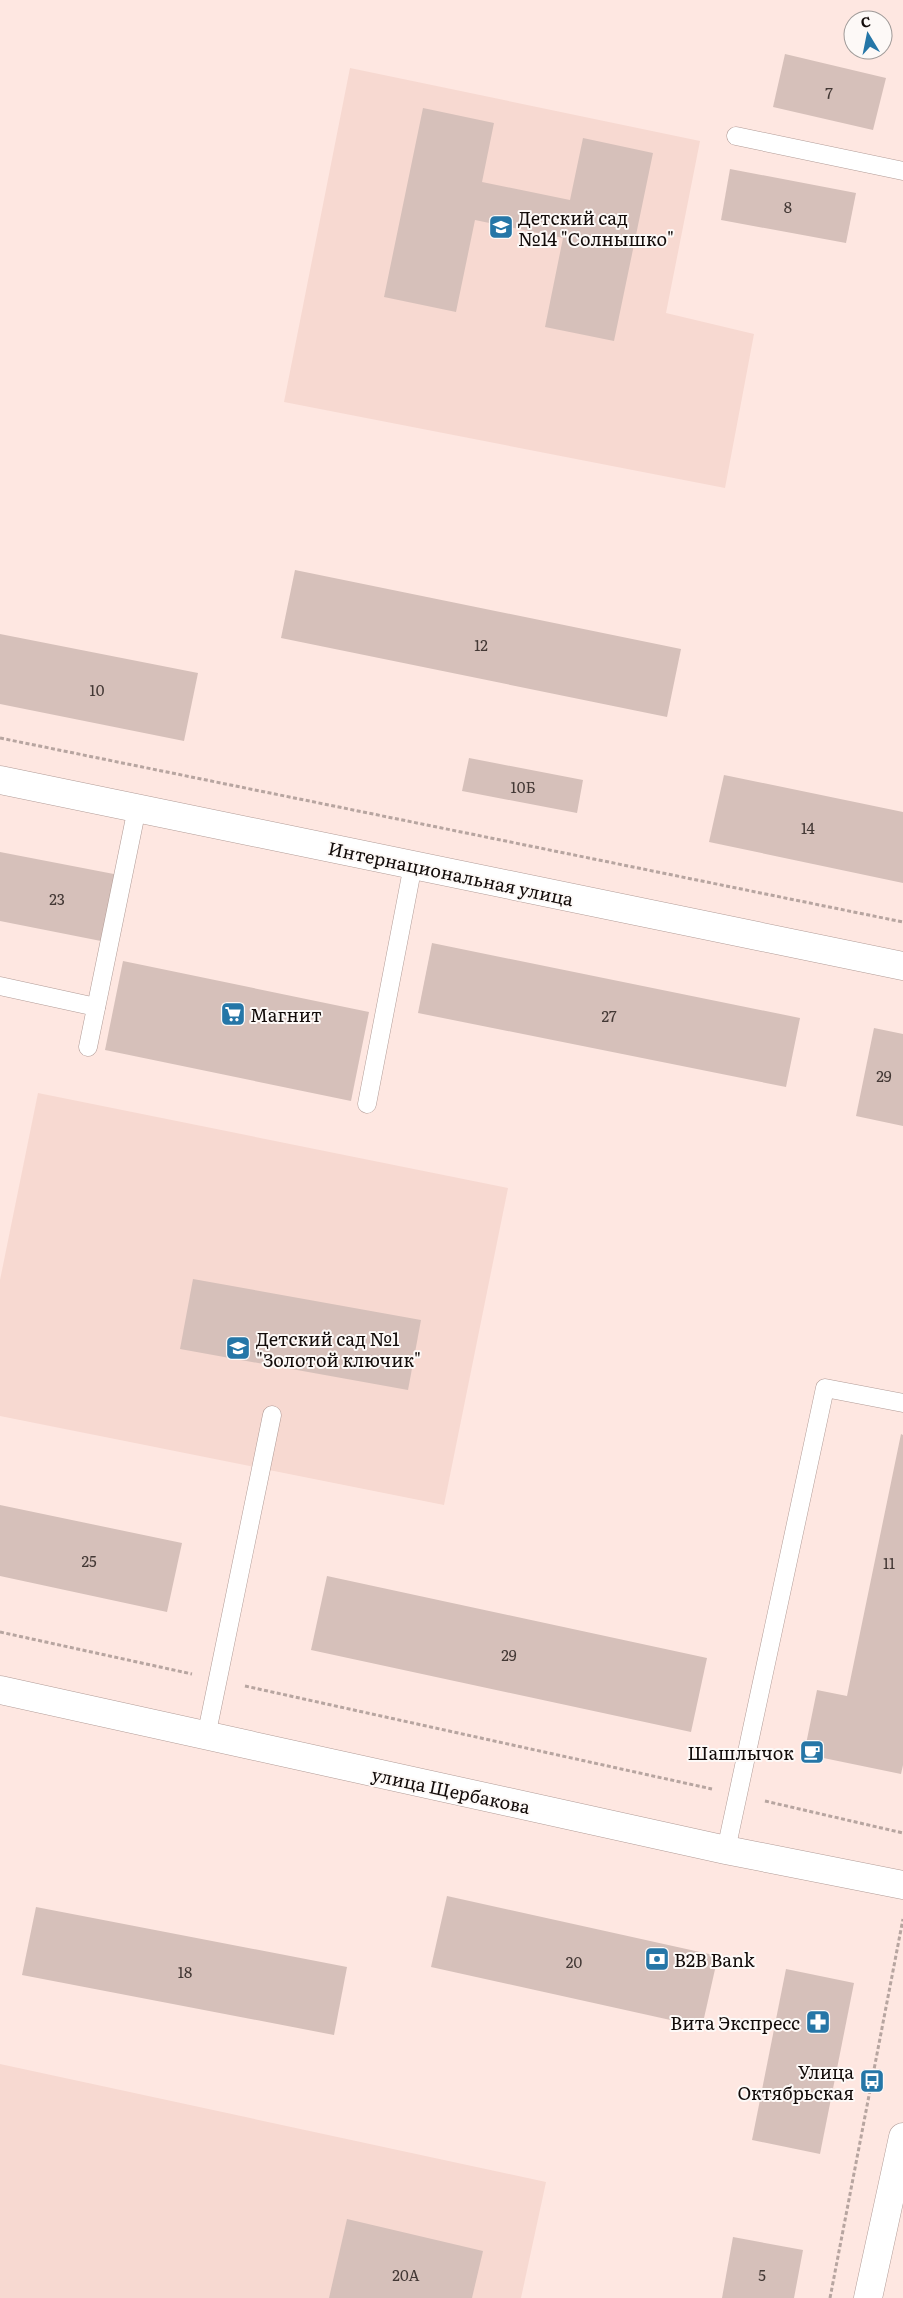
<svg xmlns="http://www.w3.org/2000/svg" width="903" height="2298" viewBox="0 0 903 2298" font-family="Literata,serif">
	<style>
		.built { fill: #f7d9d1 }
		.building { fill: #d6c0ba }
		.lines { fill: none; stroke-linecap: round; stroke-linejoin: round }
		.service-casing { stroke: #b19b96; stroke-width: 19 }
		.minor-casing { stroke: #b19b96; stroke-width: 29 }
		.secondary-casing { stroke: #b19b96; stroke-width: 29 }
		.path { stroke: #b7a5a0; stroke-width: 3; stroke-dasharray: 4 2.5; stroke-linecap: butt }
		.service { stroke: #fff; stroke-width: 18 }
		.minor { stroke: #fff; stroke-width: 28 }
		.secondary { stroke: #fff; stroke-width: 28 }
		.labels { text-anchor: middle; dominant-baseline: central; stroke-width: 4; stroke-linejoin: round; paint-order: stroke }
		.number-label { font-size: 15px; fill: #433835 }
		.poi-label { font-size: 18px; fill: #120b09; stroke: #fdf9f7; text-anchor: start }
		.street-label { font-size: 18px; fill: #120b09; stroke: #fdf9f7 }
	</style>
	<rect width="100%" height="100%" fill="#fee7e1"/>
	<g class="built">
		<polygon points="350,68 700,141 666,313 754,334 725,488 284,402"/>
		<polygon points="38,1093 508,1188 444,1505 0,1416 0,1280"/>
		<polygon points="0,2064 546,2182 521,2298 0,2298"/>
	</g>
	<g class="building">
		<polygon points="785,54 886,78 873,130 773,107"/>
		<polygon points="423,108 494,123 482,182 570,200 583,138 653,153 614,341 545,327 563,238 475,220 456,312 384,297"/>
		<polygon points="730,169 856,193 846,243 721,220"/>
		<polygon points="295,570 681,649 667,717 281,638"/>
		<polygon points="0,634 198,673 184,741 0,704"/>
		<polygon points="469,758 583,780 577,813 462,791"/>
		<polygon points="724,775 903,812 903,883 709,842"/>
		<polygon points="0,852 119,875 106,942 0,921"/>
		<polygon points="432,943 800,1018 786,1087 418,1013"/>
		<polygon points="123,961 369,1012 351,1101 105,1050"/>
		<polygon points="874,1028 903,1034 903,1126 856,1116"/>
		<polygon points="193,1279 421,1320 408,1390 180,1349"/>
		<polygon points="901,1434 903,1435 903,1765 901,1774 804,1754 817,1690 847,1696"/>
		<polygon points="0,1505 182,1543 167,1612 0,1576"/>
		<polygon points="327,1576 707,1658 691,1732 311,1650"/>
		<polygon points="447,1896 718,1956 702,2027 431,1967"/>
		<polygon points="36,1907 347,1967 334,2035 22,1975"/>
		<polygon points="786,1969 854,1983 820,2154 752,2140"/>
		<polygon points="347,2219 483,2251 472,2298 329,2298"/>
		<polygon points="733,2237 803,2250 794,2298 722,2298"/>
	</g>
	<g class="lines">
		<defs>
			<g id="service">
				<polyline points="736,136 903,171"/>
				<polyline points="0,986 96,1007"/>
				<polyline points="88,1047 137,808"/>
				<polyline points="367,1104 413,865"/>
				<polyline points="206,1737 272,1415"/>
				<polyline points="726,1850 825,1388 903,1403"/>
			</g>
			<polyline id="minor" points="0,780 903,966"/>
			<g id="secondary">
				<polyline points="0,1690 726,1850 903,1885"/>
				<polyline points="868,2298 903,2137"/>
			</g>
		</defs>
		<use href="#service" class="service-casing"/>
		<use href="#minor" class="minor-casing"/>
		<use href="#secondary" class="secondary-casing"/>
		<g class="path">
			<polyline points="0,738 903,922"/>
			<polyline points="0,1632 192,1674"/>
			<polyline points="245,1686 712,1789"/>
			<polyline points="765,1801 903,1833"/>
			<polyline points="830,2298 903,1919"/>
		</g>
		<use href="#service" class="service"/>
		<use href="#minor" class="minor"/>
		<use href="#secondary" class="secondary"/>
	</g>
	<defs>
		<symbol id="school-square" viewBox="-11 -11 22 22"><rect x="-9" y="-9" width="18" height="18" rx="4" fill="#2576a7" stroke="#fdf9f7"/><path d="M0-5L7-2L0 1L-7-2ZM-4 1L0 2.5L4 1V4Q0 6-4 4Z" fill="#fff"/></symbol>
		<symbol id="supermarket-square" viewBox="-11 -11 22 22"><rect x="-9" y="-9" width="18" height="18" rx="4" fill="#2576a7" stroke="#fdf9f7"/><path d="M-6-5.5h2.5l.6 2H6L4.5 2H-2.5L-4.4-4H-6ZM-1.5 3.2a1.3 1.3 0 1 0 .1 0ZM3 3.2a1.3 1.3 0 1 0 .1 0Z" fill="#fff"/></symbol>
		<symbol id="cafe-square" viewBox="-11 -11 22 22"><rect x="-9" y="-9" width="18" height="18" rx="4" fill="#2576a7" stroke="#fdf9f7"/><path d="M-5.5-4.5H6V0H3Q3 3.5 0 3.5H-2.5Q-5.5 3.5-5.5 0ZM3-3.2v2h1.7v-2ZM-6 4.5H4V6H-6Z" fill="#fff"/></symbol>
		<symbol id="bank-square" viewBox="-11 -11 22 22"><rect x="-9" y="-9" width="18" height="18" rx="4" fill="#2576a7" stroke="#fdf9f7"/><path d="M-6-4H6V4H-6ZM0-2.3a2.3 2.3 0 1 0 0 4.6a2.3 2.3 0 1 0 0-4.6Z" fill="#fff"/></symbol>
		<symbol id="pharmacy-square" viewBox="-11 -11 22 22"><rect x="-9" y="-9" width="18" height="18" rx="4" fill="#2576a7" stroke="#fdf9f7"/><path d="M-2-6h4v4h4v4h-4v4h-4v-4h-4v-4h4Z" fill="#fff"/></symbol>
		<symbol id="bus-square" viewBox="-11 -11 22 22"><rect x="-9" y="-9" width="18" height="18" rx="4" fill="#2576a7" stroke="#fdf9f7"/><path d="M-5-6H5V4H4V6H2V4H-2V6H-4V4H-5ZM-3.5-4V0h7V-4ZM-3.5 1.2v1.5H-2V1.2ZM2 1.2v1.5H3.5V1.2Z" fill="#fff"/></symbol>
	</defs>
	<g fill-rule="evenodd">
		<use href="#school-square" x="487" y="213" width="28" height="28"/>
		<use href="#supermarket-square" x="219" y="1000" width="28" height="28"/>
		<use href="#school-square" x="224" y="1334" width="28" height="28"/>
		<use href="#cafe-square" x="798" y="1738" width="28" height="28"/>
		<use href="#bank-square" x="643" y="1945" width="28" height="28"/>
		<use href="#pharmacy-square" x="804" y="2008" width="28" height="28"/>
		<use href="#bus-square" x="858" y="2067" width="28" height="28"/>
	</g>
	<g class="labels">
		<g class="number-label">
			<text x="829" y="92">7</text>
			<text x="788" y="206">8</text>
			<text x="481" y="644">12</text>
			<text x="97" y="689">10</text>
			<text x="523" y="786">10Б</text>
			<text x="808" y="827">14</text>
			<text x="57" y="898">23</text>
			<text x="609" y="1015">27</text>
			<text x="884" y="1075">29</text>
			<text x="89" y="1560">25</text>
			<text x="889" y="1562">11</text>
			<text x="509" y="1654">29</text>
			<text x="574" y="1961">20</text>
			<text x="185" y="1971">18</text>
			<text x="406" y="2274">20А</text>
			<text x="762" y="2274">5</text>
		</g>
		<g class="poi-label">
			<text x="518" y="217">Детский сад<tspan x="518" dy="21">№14 "Солнышко"</tspan></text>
			<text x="250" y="1014">Магнит</text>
			<text x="256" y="1338">Детский сад №1<tspan x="256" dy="21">"Золотой ключик"</tspan></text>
			<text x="794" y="1752" text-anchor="end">Шашлычок</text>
			<text x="674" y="1959">B2B Bank</text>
			<text x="800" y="2022" text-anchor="end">Вита Экспресс</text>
			<text x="854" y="2071" text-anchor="end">Улица<tspan x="854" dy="21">Октябрьская</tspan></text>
		</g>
		<g class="street-label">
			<text transform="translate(451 873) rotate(12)">Интернациональная улица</text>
			<text transform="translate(451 1790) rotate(12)">улица Щербакова</text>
		</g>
	</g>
	<g transform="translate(868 35) rotate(350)"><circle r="24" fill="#fdf9f7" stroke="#9f9a98"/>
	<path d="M0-4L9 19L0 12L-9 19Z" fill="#2576a7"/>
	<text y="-8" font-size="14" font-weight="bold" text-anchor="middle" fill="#120b09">С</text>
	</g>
</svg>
